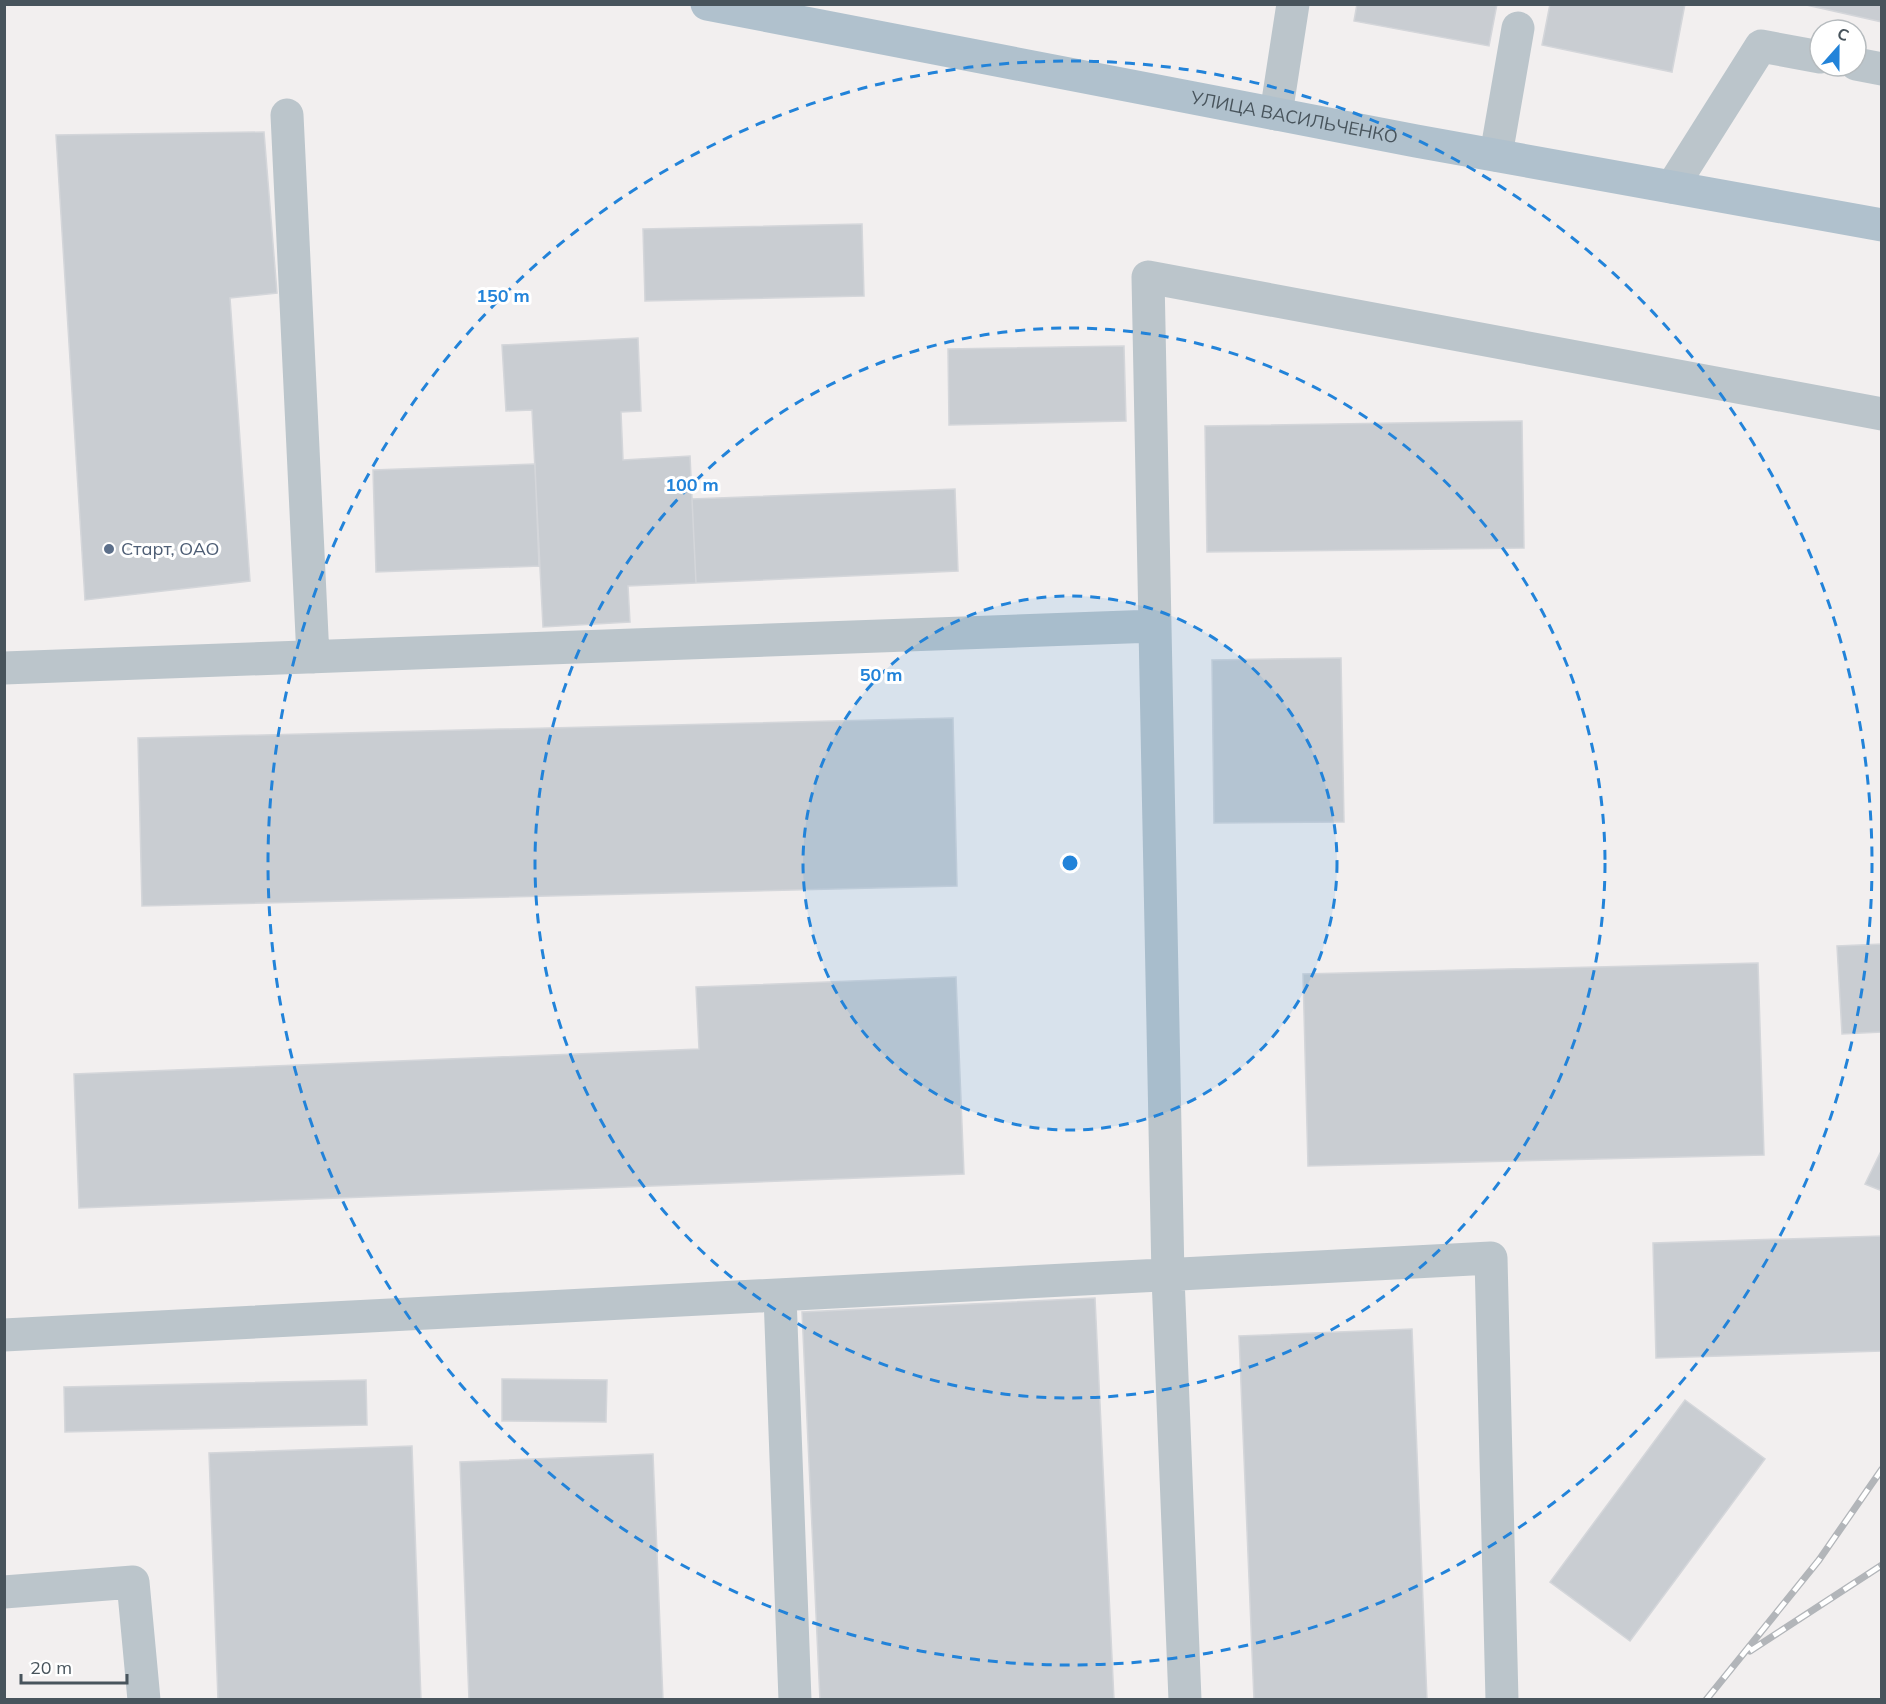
<svg xmlns="http://www.w3.org/2000/svg" width="1886" height="1704" viewBox="0 0 1886 1704" font-family="Mulish,sans-serif">
	<rect width="100%" height="100%" fill="#f2efef"/>
	<path fill="#c9cdd2" stroke="#d4d6da" stroke-width="1.5" d="M1357,4H1497L1489,46L1354,21Z
		M1550,4H1685L1672,72L1542,45Z
		M1802,4H1882V22Z
		M264,132L277,293L230,298L250,581L85,600L56,135Z
		M862,224L864,296L645,301L643,229Z
		M638,338L641,411L621,412L623,460L690,456L696,583L628,586L630,622L543,627L532,410L506,411L502,345Z
		M1124,346L1126,421L949,425L948,349Z
		M1522,421L1524,548L1207,552L1205,426Z
		M535,464L539,566L376,572L373,470Z
		M955,489L958,571L696,583L692,499Z
		M1341,658L1344,822L1214,823L1212,660Z
		M953,718L957,886L142,906L138,738Z
		M1882,944V1032L1842,1034L1837,946Z
		M1758,963L1764,1155L1308,1166L1303,974Z
		M956,977L964,1174L79,1208L74,1074L699,1049L696,987Z
		M1882,1149V1191L1865,1184Z
		M1882,1236V1351L1656,1358L1653,1243Z
		M1095,1298L1114,1700H820L802,1312Z
		M1412,1329L1427,1700H1254L1239,1336Z
		M502,1379L607,1380L606,1422L502,1421Z
		M366,1380L367,1425L65,1432L64,1387Z
		M1685,1400L1765,1459L1630,1641L1550,1582Z
		M412,1446L421,1700H218L209,1453Z
		M653,1454L663,1700H469L460,1462Z"/>
	<g fill="none" stroke-linecap="round" stroke-linejoin="round">
		<path stroke="#bbc5cb" stroke-width="33" d="M1856,64L1882,69
			M1276,114L1293,4
			M287,115L313,657
			M1496,155L1518,28
			M1672,187L1761,46L1820,57
			M4,668L1155,626
			M780,1296L795,1700
			M4,1335L1491,1258L1502,1700
			M4,1592L133,1582L144,1700
			M1185,1700L1168,1277L1148,277L1882,414"/>
		<path stroke="#b0c1cd" stroke-width="33" id="s1" d="M707,4L1416,141L1882,225"/>
		<defs>
			<path id="rail" d="M1750,1651L1882,1565
				M1706,1700L1819,1560L1882,1469"/>
		</defs>
		<use href="#rail" stroke="#b2b5b9" stroke-width="7"/>
		<use href="#rail" stroke="#fff" stroke-width="4.5" stroke-dasharray="14" stroke-linecap="butt"/>
	</g>
	<circle cx="1070" cy="863" r="267" fill="#2283d9" fill-opacity=".12"/>
	<g fill="none" stroke="#2283d9" stroke-width="3" stroke-dasharray="10 8">
		<circle cx="1070" cy="863" r="267"/>
		<circle cx="1070" cy="863" r="535"/>
		<circle cx="1070" cy="863" r="802"/>
	</g>
	<circle fill="#5c6f8a" stroke="#fff" stroke-width="2" cx="109" cy="549" r="6"/>
	<g text-anchor="middle" stroke-width="6" stroke-linejoin="round" paint-order="stroke">
		<g font-size="18" fill="#48545c" stroke="#fff">
			<text dy="6" stroke="none"><textPath href="#s1" startOffset="598">УЛИЦА ВАСИЛЬЧЕНКО</textPath></text>
		</g>
		<g font-size="18" fill="#4e5e75" stroke="#fff" text-anchor="start">
			<text x="121" y="555">Старт, ОАО</text>
		</g>
	</g>
	<circle cx="1070" cy="863" r="9" fill="#2283d9" stroke="#fff" stroke-width="3"/>
	<g font-size="18" text-anchor="middle" font-weight="bold" fill="#2283d9" stroke="#fff" stroke-width="6" stroke-linejoin="round" paint-order="stroke">
		<text x="503" y="302">150 m</text>
		<text x="692" y="491">100 m</text>
		<text x="881" y="681">50 m</text>
	</g>
	<rect width="1886" height="1704" fill="none" stroke="#48545c" stroke-width="12"/>
	<g transform="translate(1838 48) rotate(21)"><circle r="28" fill="#ffffff" stroke="#b6bbbe" stroke-width="1.5"/>
	<path d="M0-4.5L10 22L0 15L-10 22Z" fill="#2283d9"/>
	<text y="-9" font-size="16" font-weight="bold" text-anchor="middle" fill="#48545c">С</text>
	</g>
	<path d="M21 1674v9h106v-9" fill="none" stroke="#48545c" stroke-width="3"/>
	<text x="30" y="1674" font-size="18" fill="#48545c" stroke="#ffffff" stroke-width="4.5" paint-order="stroke">20 m</text>
</svg>
